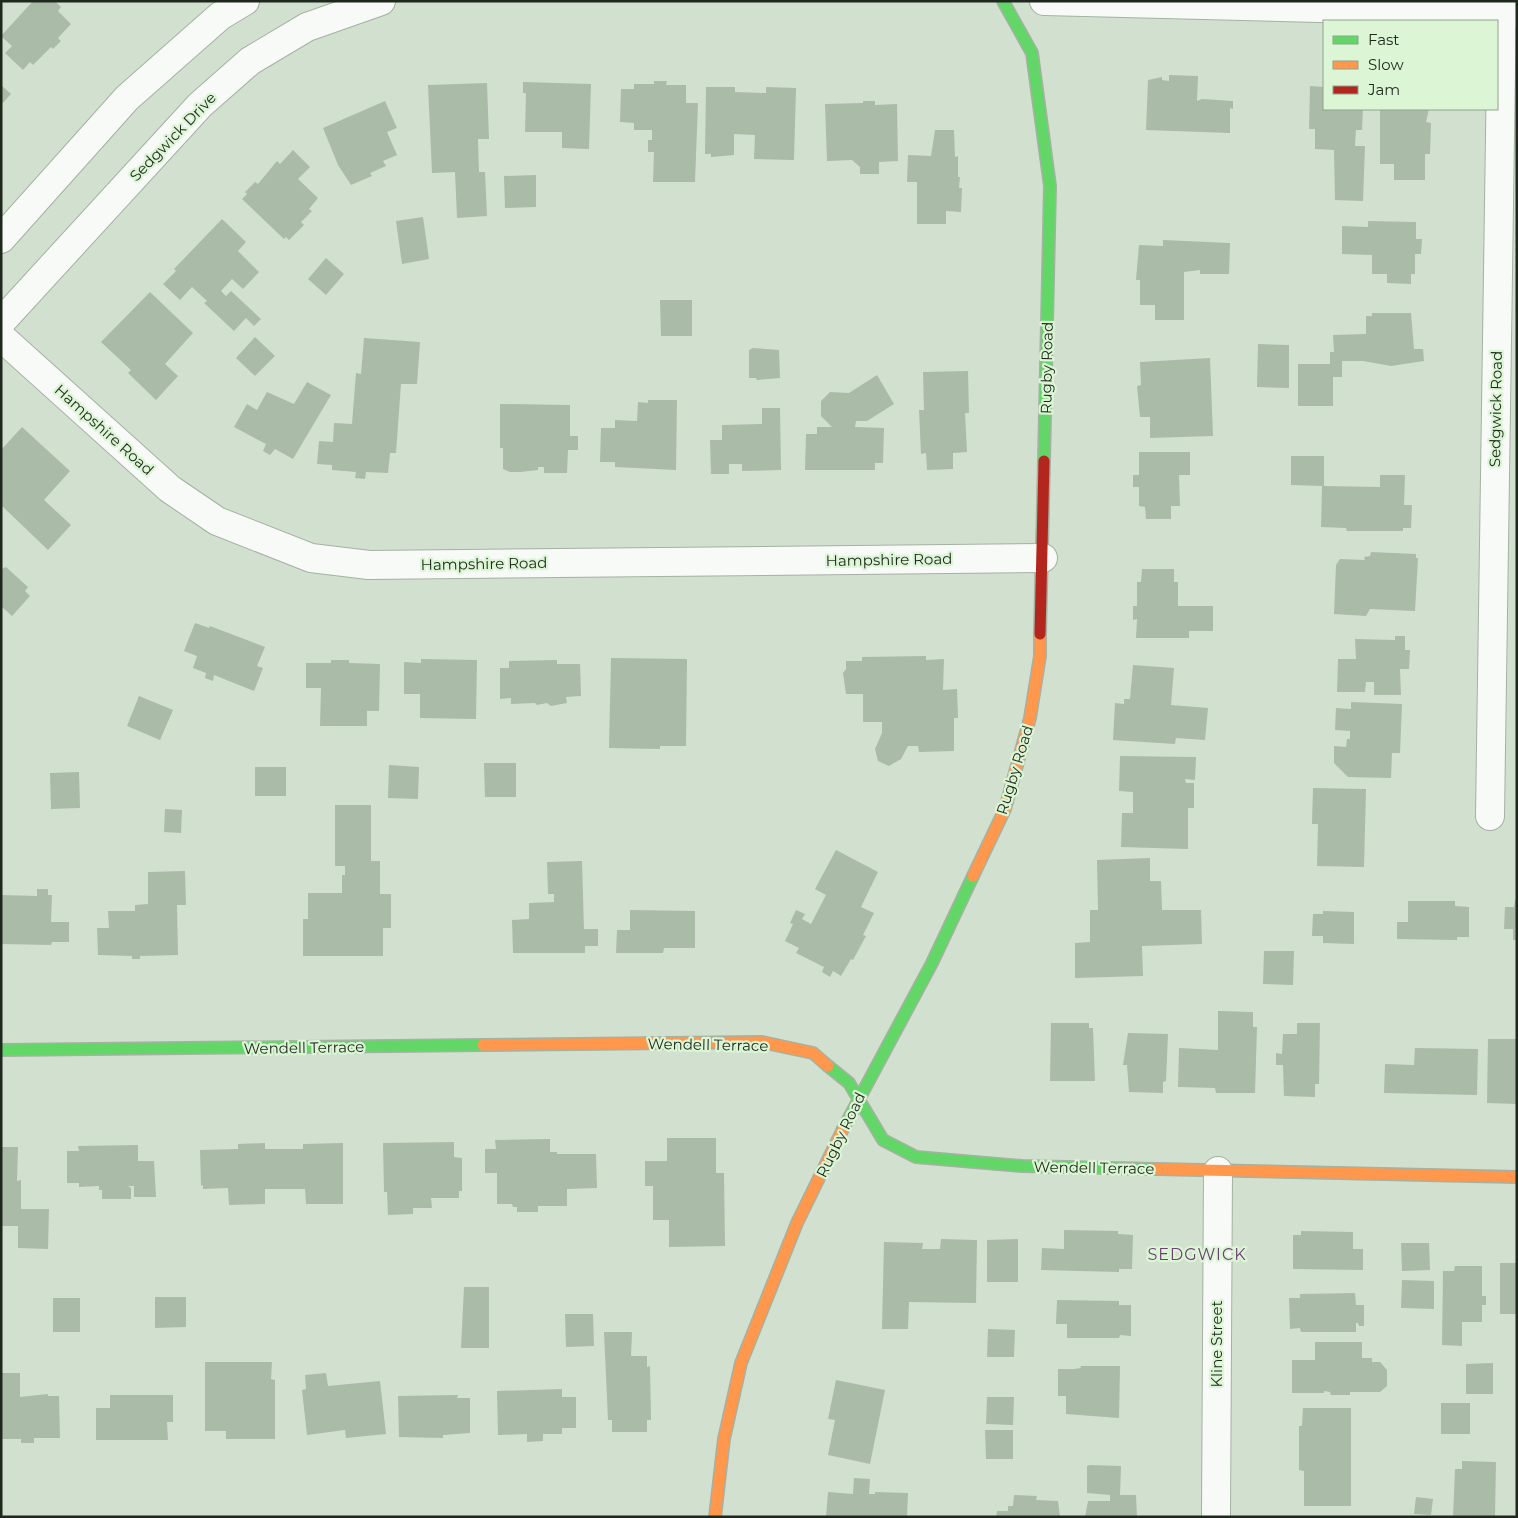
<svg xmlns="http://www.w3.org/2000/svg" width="1518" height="1518" viewBox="0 0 1518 1518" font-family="Montserrat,sans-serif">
	<rect width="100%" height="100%" fill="#d2e1cf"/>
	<path fill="#aabba7" d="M33,1H55L61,7L58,11L71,24L58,38L61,41L53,49L51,47L33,65L30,62L23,70L5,53L12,46L1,36Z
		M1169,75L1198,76L1197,101L1202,99L1233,101V109L1230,108V133L1146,130L1148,80L1162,77V80L1169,81Z
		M654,81H667L666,85H686V103H698L695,182H653L654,152H648V140H652V130H634V123L620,122L621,89H634V84H654Z
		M523,82L591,84L589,149L562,148V132H525L526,93H523Z
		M487,83L489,139H478L479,172H485L487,216L457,218L455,172L432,173L428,85Z
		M1,85L11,94L1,105Z
		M1310,86L1324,87V109H1363L1362,130H1356L1355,146H1365L1363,201L1335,200L1334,150L1315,149V129H1309Z
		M706,87H735V92L766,93V87L796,88L794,160L754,159L755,135L734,134V155L711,157V154H705Z
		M385,101L397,128L387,132L397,155L383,161L386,166L370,173L372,176L351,185L338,165L323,128Z
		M863,101H875V105L897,104L898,161L879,162V174H860V167L852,160L827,161L825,104L863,103Z
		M1380,109H1429L1426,122L1431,123L1430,154H1425V180H1394V164H1380Z
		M935,130H954L955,157L958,156V177H960L959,188H962L961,212L946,211V224H917V182H907L908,155L931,156Z
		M293,150L310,167L298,179L318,198L309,209L312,211L301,222L304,225L289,240L286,237L284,239L242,199L247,194L245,192L255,182L258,184L277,161L280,164Z
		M536,175V207L505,208L504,176Z
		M423,217L429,259L402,264L396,221Z
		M222,219L246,242L238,251L259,272L243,289L232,279L221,291L226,296L231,291L261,319L254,326L246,318L234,331L204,303L207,301L192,287L180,300L163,284L176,271L174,269Z
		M1368,221L1416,222V239H1422L1421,254H1415V274H1411V284L1387,283V274H1372V255L1342,254V226L1368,227Z
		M1163,240L1230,243L1229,274H1200V270L1184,272V320H1155V305H1140V280H1136L1139,245L1163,246Z
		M326,258L344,274L326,295L308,279Z
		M150,292L193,333L165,364L178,376L156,400L128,373L131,370L101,342Z
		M660,300H692V336H661Z
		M1372,313H1411L1414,349H1423L1424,361L1391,366L1363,361H1342V377H1333V406H1298V364H1330V352H1334L1333,335L1366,334V316H1372Z
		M255,337L275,356L255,376L236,358Z
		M364,338L420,342L417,384H401L396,453H390L388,473L366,472L365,479L355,478L356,472L332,470V465L317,464L319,441L333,442L334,423L352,424L356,373L361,374Z
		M1258,344L1289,345V388L1257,387Z
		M753,348L779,350L780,378L757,380L756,378H749V350Z
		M1210,358L1213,436L1150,438V417H1140L1137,386L1141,385L1140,362Z
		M968,371L969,413H965L967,452L953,453V469L927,470L926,453L921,454L919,410H924L923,372Z
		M877,375L894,404L867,421H856L855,427L884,428L883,463H875V470H805L806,434H817V427H832L821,416V401L830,392L849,393Z
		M307,382L331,395L293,459L275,449L270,455L263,451L266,444L234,427L247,404L257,410L267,392L294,404Z
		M648,400H677L676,470L615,467V462H600L601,428H615V420L637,421L638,402L648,403Z
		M500,404L570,405V436H578V450H568L567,473H544V467H538V470L520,472H510L503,469V448H500Z
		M762,408H780L781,470L742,471V464H729V474H711L710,440H722V425L762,424Z
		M22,427L70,471L44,500L71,525L48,550L1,505V450Z
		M1139,452H1190V475H1179L1180,506H1171V519H1146L1145,507L1139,506V487H1133V475H1139Z
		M1291,456H1324V486L1380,487V475H1405L1404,505H1412L1411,528H1403V531H1347L1346,528L1321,527L1322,486L1291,485Z
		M1371,552L1416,554V558H1418L1415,611L1370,609L1366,616L1334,614L1336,565L1340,559L1365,560L1364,557L1370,556Z
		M6,567L28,587L25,591L30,596L12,616L1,606V569Z
		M1142,569H1174V582H1178V606H1213V631H1189V638H1136L1137,619L1133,620V606H1137V582H1141Z
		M195,623L209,628L210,626L265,647L257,666L263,668L254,691L214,675L213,681L205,678L206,673L193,668L197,656L184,651Z
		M1395,636H1405V650H1410L1409,669H1400L1401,695H1374V682H1366L1365,692H1337L1338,659H1356L1355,639L1395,640Z
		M926,656V660L944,659L943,690L957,689L958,718H954V751L919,752L918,746H908L901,759L889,766L878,761L875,749L882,733V722H863V694H846L843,673L846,669V661H862V657Z
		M611,658L687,659L686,746H660V749L609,748Z
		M421,659L477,660L476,719L420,718V694H404V662L421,663Z
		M331,660H349V663L380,664L379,711H367V726H320L321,688H306V663H331Z
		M557,660V664H580L581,696L566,697L567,703L551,706L547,703L537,705L535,703L511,704V698L500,699V668H509V661Z
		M1133,665L1174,668L1171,705L1208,708L1205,740L1176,738L1175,744L1113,740L1115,703L1124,704V699H1130Z
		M139,696L173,710L160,740L127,726Z
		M1351,702L1402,704L1400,753H1392L1391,778L1348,777L1334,763V746L1346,747L1347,739H1350V731L1335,730L1336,708L1351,709Z
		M1120,756L1196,757L1195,780L1185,779L1186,783H1194V808H1188V849L1121,847L1122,813H1133V792L1119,791Z
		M484,763H516V797H485Z
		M389,765L419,767L418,799L388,798Z
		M255,767H286V796H255Z
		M79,772L80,808L51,809L50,773Z
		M1313,788L1366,789L1364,867L1317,866L1318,824H1312Z
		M335,805H371V861H380V894H391V928H383V956H303V919H308V893H342V875H345V866H335Z
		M165,809L182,810L181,833L164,832Z
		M836,850L878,872L861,907L874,913L863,935L866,936L853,960L851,959L841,976L833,971L830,977L822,972L824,967L796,953L799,948L785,941L793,924L790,923L796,910L805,914L802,919L811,924L826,895L815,889Z
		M1150,858V881H1161L1162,910H1201L1202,944L1142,946L1143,976L1075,978V943L1090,942V910H1098L1097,860Z
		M582,861L584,929H598V946H585V953H513L512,920L529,919V903L554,902V894H548L547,862Z
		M185,871L186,905H177L178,955L140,956V959H132V956L98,955L97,928H109L108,911H135V905L148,904V872Z
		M37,889H48V895H52L51,922H69V942H52L51,945L1,944V895L37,896Z
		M1515,900H1517V940H1513V929H1504L1505,907H1514Z
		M1408,901H1455V906L1469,907V937H1457V940L1397,939V922H1408Z
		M630,910L695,911V948H664L663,953H616L617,930H630Z
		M1323,911L1354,912V944L1323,943V936H1312L1313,914H1323Z
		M1264,951H1294L1293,985L1263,984Z
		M1218,1011L1253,1012V1027H1257L1255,1093H1216L1215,1088L1178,1087L1179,1048L1218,1050Z
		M1051,1023H1089V1028H1093L1095,1081H1050Z
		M1297,1023H1320L1319,1084H1315V1097L1284,1096L1283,1065H1276V1053L1282,1054L1283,1034H1297Z
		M1128,1033L1168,1034L1166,1081L1163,1082V1093L1129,1092L1127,1065H1123Z
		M1488,1039H1517V1104L1487,1103Z
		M1415,1048L1478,1049L1477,1095L1384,1093L1385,1064L1414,1065Z
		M667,1138H716V1173H724L725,1246L669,1247V1220H653V1186H645V1161H667Z
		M550,1139V1152H557V1154H596L597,1188L567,1189V1206H538V1212H517V1207H513L512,1204H497V1173H485V1149H496L495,1140Z
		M454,1142V1157L462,1158V1191H459V1198H431L432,1208H413V1214L388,1215L387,1192H384L383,1143Z
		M265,1143V1149H303V1144L343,1143V1204H306L305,1189H265V1204L229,1205L228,1188L203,1189V1185L201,1186L200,1150L238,1149V1144Z
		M138,1145V1161H154L156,1197H134V1186H128L131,1188V1199H102V1190H99V1186L79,1187V1183H67V1151H79L78,1146Z
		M1,1147H18L17,1181L21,1180V1209H49L48,1249L18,1248V1226H1Z
		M1064,1230L1118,1231V1234L1133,1235L1132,1269H1119V1272L1041,1270L1042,1248L1064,1249Z
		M1301,1231L1353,1232V1249H1363V1270L1293,1269V1235H1301Z
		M941,1239L977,1240L976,1303L909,1302L908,1329H882L884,1242L923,1243L922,1249H940Z
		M1018,1239V1282H987V1240Z
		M1401,1243H1429L1430,1270L1402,1271Z
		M1500,1263H1517V1314H1500Z
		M1455,1266H1482V1296H1486V1305H1482V1322H1462V1346L1442,1345L1443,1271H1454Z
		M1402,1280L1434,1281V1309L1401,1308Z
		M464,1287H489V1348H461Z
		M1355,1293L1356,1305H1364V1326H1359L1358,1323H1356V1332H1301L1300,1328L1290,1329L1289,1298H1300V1294Z
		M155,1297H186V1327L155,1328Z
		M53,1298H80V1332H53Z
		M1057,1300L1119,1301V1305H1131V1336L1120,1335L1119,1338H1067V1324H1056Z
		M565,1314H593L594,1346L566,1347Z
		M988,1329L1015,1330L1014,1357H987Z
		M604,1332H632L631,1356H647V1367L650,1366L651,1420H647V1432H612V1420H608Z
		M1315,1342H1362V1358H1372V1362H1380L1387,1370V1386L1380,1392H1350V1395H1331L1330,1392L1324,1391V1393H1292V1360H1315Z
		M205,1362H272L271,1379L275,1380V1439H226V1431H205Z
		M1493,1363V1394H1466V1364Z
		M1080,1366H1120L1119,1418L1066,1414V1396H1058V1369H1074L1081,1368Z
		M1,1373H20V1397L48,1394V1396H59L60,1438H34V1443H21V1439H1Z
		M326,1373L328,1386L380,1381L386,1434L346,1438L345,1430L307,1435L302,1390L306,1389L305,1375Z
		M836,1380L885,1390L870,1464L828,1455L835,1420L828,1419Z
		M562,1389V1397H576V1428H562V1434H543V1441L527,1442V1434L498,1435L497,1391Z
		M110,1395H173V1422H167L168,1440H96V1408H110Z
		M458,1395L457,1398H470V1433L443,1435V1438L399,1437L398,1396Z
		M987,1397H1014L1013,1425L986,1424Z
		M1441,1403H1470V1434H1441Z
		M1303,1408H1351V1506H1304V1471L1299,1470V1426H1302Z
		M985,1430H1013V1459H986Z
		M1462,1461L1496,1462L1495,1517H1453L1455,1469H1462Z
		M1090,1465L1121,1466L1120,1495H1136L1137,1517H1085L1088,1501H1110V1495L1087,1493V1466Z
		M854,1478L870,1479L869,1494H875V1492L908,1493L907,1517H826L828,1492L853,1494Z
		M1014,1495L1037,1496L1036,1500L1058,1501L1060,1517H996L997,1511H1008V1506H1013Z
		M1416,1497L1433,1499L1431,1515L1414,1514Z"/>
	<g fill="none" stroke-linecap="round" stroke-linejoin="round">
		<defs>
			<path id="street" d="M1044,1L1517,13
				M1,239L127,98L220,16L245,1
				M1,322L200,105L250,61L307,27L381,1
				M1,337L170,489L217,521L311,558L369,565L1043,558
				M1490,816L1502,1
				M1216,1517L1218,1171"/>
			<path id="fast" d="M1003,1L1032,53L1050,186L1044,461
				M1,1050L483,1045
				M828,1066L849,1083L883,1140L916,1157L1022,1166L1155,1169
				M843,1129L932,963L973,876"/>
			<path id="slow" d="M973,876L1005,809L1030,718L1040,656V634
				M483,1045L762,1042L813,1053L828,1066
				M1155,1169L1517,1177
				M715,1517L724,1439L741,1363L797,1223L843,1129"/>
			<path id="jam" d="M1040,634L1044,461"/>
		</defs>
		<use href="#street" stroke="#a5b1a3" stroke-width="30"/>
		<use href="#fast" stroke="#a5b1a3" stroke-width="14"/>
		<use href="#slow" stroke="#a5b1a3" stroke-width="14"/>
		<use href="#jam" stroke="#a5b1a3" stroke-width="14"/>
		<use href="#street" stroke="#f8faf8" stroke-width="28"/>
		<use href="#fast" stroke="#63d668" stroke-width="11"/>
		<use href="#slow" stroke="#ff974d" stroke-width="11"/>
		<use href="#jam" stroke="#b3261e" stroke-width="11"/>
	</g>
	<g text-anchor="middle" stroke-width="4.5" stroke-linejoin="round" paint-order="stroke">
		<g font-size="15" fill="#1e281c" stroke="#dbf5d5">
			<text transform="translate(173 137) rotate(-46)" y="5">Sedgwick Drive</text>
			<text transform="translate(1047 368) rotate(-89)" y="5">Rugby Road</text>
			<text transform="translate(1496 409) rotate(-89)" y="5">Sedgwick Road</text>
			<text transform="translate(104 430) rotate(42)" y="5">Hampshire Road</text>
			<text transform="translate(889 560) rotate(-1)" y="5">Hampshire Road</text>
			<text transform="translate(484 564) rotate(-1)" y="5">Hampshire Road</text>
			<text transform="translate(1015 770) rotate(-73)" y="5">Rugby Road</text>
			<text transform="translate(708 1045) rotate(1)" y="5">Wendell Terrace</text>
			<text transform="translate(304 1048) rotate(-1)" y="5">Wendell Terrace</text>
			<text transform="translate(841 1135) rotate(-64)" y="5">Rugby Road</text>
			<text transform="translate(1094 1168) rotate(1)" y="5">Wendell Terrace</text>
			<text transform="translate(1217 1344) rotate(-90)" y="5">Kline Street</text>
		</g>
		<g font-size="16" letter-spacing="1" fill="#6c4076" stroke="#dbf5d5">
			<text x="1197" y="1260">SEDGWICK</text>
		</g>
	</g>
	<rect width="1518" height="1518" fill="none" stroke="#1e281c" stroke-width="5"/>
	<rect x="1323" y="20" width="175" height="90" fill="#dbf5d5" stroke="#8fa38b"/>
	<rect x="1333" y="36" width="25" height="8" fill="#63d668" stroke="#8fa38b"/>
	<text x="1368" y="45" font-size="15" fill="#1e281c">Fast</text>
	<rect x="1333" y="61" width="25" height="8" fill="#ff974d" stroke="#8fa38b"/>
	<text x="1368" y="70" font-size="15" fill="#1e281c">Slow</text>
	<rect x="1333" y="86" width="25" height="8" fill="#b3261e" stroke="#8fa38b"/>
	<text x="1368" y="95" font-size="15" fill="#1e281c">Jam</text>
</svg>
